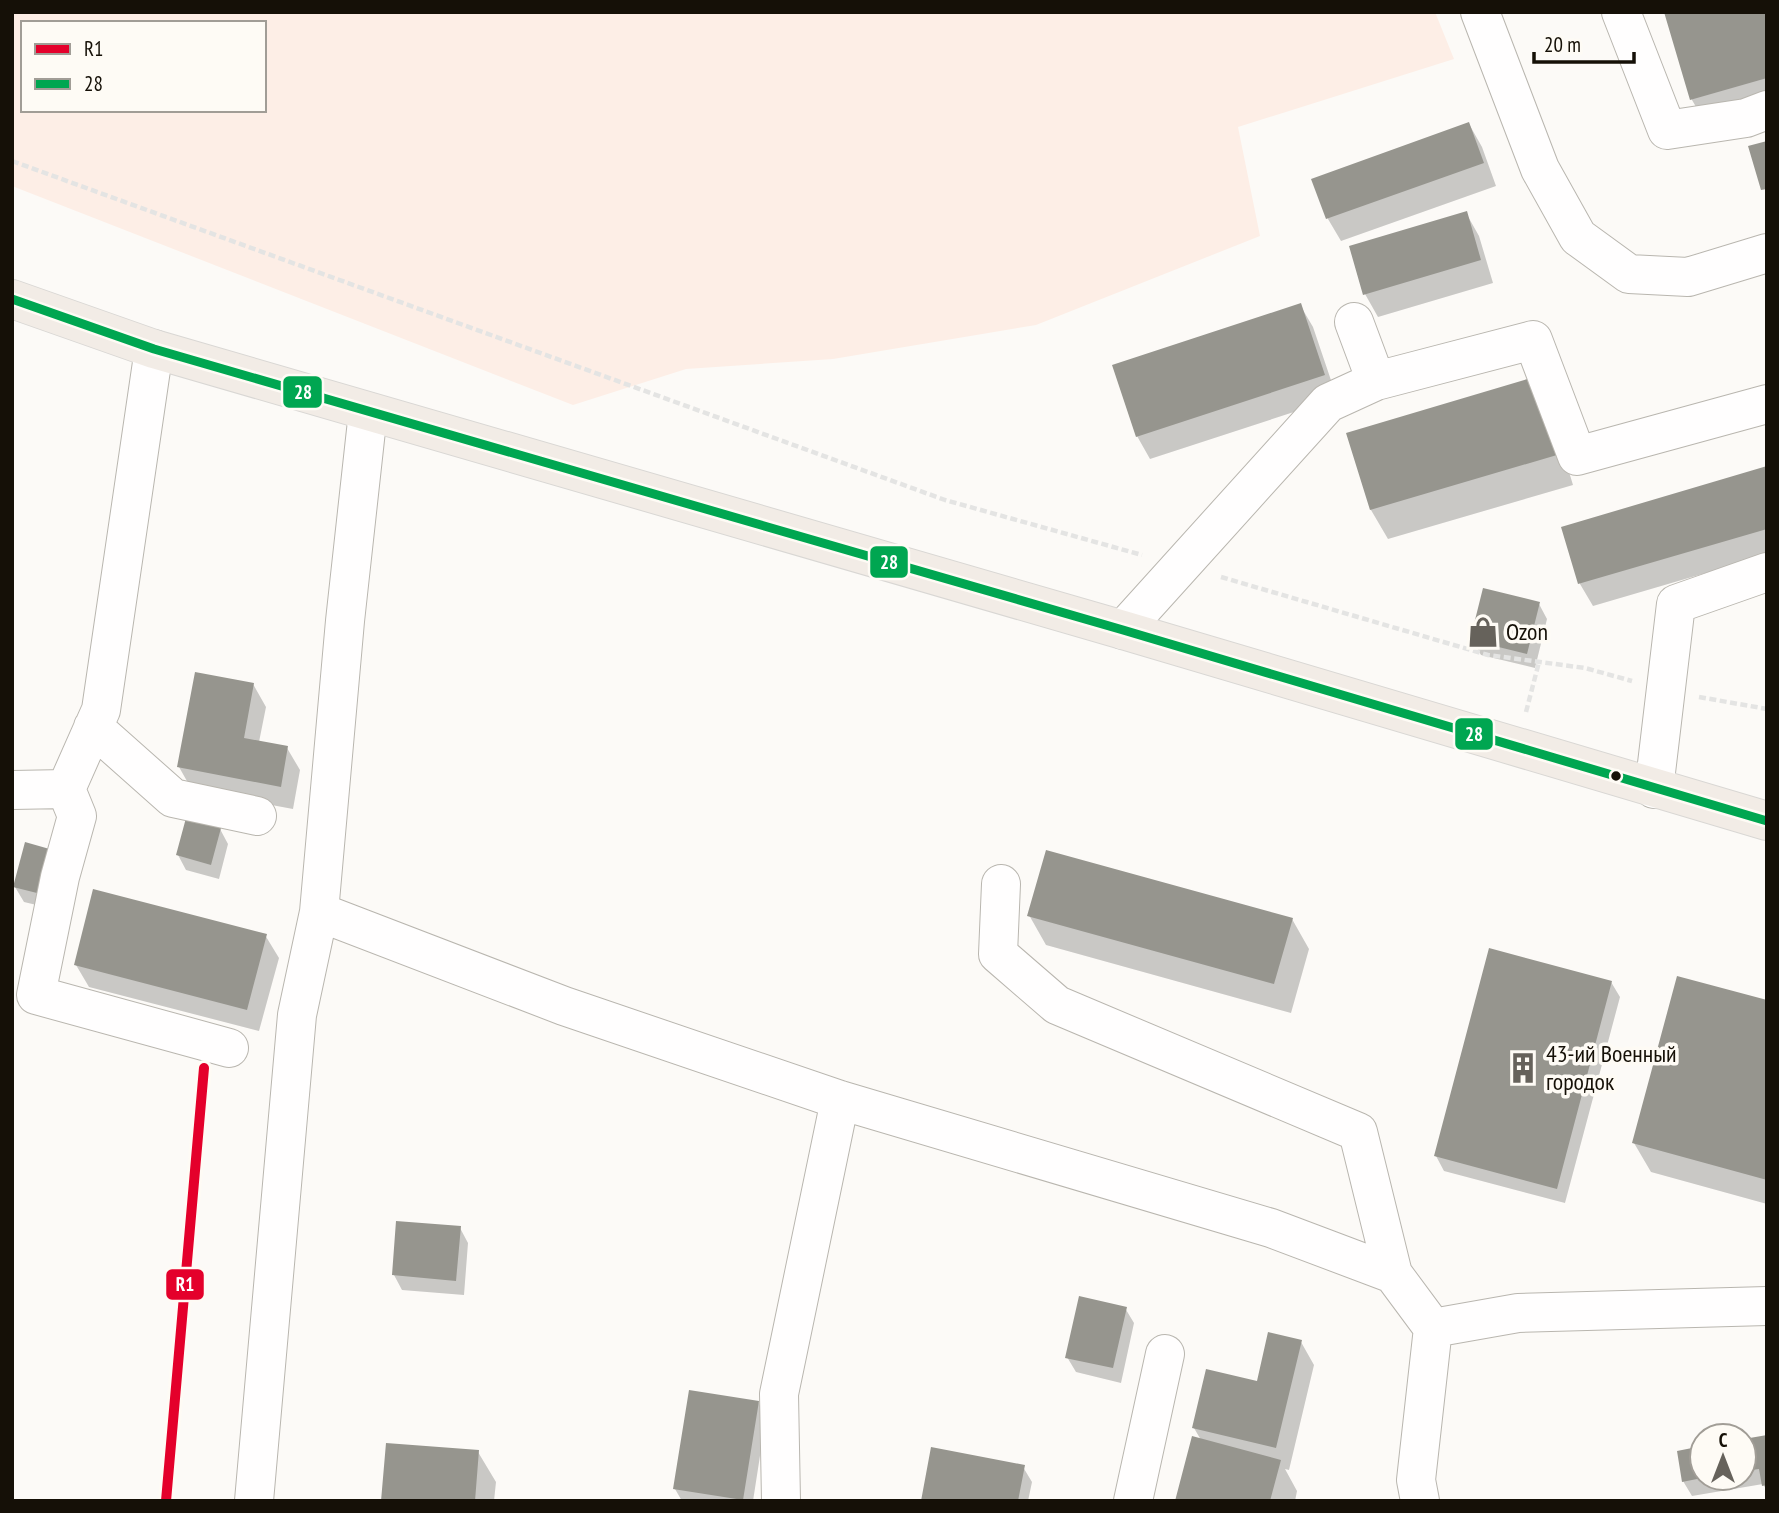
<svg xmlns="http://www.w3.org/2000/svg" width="1779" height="1513" viewBox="0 0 1779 1513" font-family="'PT Sans Narrow',sans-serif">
	<rect width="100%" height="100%" fill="#fcfaf7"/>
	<path fill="#fdeee6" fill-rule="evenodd" d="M12,12H1435L1454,59L1238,127L1260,236L1036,325L833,359L686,369L573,405L12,186ZM23,23H264V110H23Z"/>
	<path fill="#0003" d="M1666,12H1767V112L1709,129L1692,100Z
		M1469,124L1482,147L1496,186L1341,241L1328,219L1314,180Z
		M1466,213L1479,236L1493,283L1378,317L1365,294Z
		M1300,305L1313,327L1337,398L1150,459L1137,436Z
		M1550,409L1573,485L1388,539L1371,510L1349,434Z
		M1767,468V555L1593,606L1580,584L1564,528Z
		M1539,604L1547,619L1535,668L1481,655L1472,640Z
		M253,684L266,707L259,742L287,748L300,770L293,809L192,790L179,767Z
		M220,829L228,844L219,879L186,870L178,855Z
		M26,844L49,908L24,902L15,887Z
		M1029,915L1292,919L1309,949L1291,1013L1046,945Z
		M265,935L279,958L259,1031L89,987L76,965Z
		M1611,982L1620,997L1565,1203L1444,1171L1436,1156Z
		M1767,1002V1204L1651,1172L1634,1143Z
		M460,1228L468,1243L464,1295L402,1290L394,1275Z
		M1125,1308L1134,1323L1121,1383L1076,1372L1067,1357Z
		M1301,1342L1314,1365L1289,1470L1285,1469L1297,1491L1295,1501H1176L1201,1440L1194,1428L1258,1383Z
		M758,1402L766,1417L753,1501H682L675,1489Z
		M1767,1437V1491L1763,1484L1692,1496L1683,1481L1702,1448V1478H1744V1441Z
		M478,1452L496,1482L494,1501H383Z
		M1023,1467L1032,1482L1028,1501H922Z"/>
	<path fill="#96958e" d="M1664,12H1767V78L1690,100Z
		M1469,122L1484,163L1326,219L1311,179Z
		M1767,141V189L1761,190L1748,146Z
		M1467,211L1481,260L1363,295L1349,246Z
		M1301,303L1325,375L1136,437L1112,365Z
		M1534,377L1557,455L1370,510L1346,433Z
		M1767,466V529L1578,584L1561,527Z
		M1483,588L1540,602L1527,654L1470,640Z
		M195,672L254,683L244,738L288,746L281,787L177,767Z
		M186,818L221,828L211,865L176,855Z
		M25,842L53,850L41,894L13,887Z
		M1046,850L1293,918L1274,984L1027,916Z
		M93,889L267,934L247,1010L74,965Z
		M1489,948L1612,981L1557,1189L1434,1156Z
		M1677,976L1767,1000V1180L1632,1143Z
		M396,1221L461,1226L456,1281L392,1275Z
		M1079,1296L1127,1307L1113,1368L1065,1358Z
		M1268,1332L1302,1340L1276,1448L1192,1428L1206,1369L1257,1381Z
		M689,1390L759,1401L743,1500L673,1489Z
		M1767,1435V1485L1762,1486L1759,1469L1744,1471V1439Z
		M1192,1436L1281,1460L1270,1501H1175Z
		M386,1443L479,1450L475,1501H381Z
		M1702,1446V1478L1682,1482L1677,1451Z
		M931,1447L1025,1465L1018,1501H921Z"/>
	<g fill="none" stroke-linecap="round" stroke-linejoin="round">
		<defs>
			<path id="minor" d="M1480,12L1540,169L1578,237L1629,274L1688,277L1767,253
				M1621,12L1667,130L1746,118L1767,110
				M1354,322L1376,381
				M1123,630L1328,403L1376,381L1533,340L1577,456L1767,404
				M93,727L173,798L257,816
				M66,789L77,816L60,877L36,995L229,1048
				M1654,789L1676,604L1767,572
				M12,790L66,789L101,710L154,349
				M1001,884L998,954L1057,1005L1358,1132L1393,1274
				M319,912L564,1006L840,1100L1271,1228L1393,1274L1433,1328
				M254,1501L297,1015L319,912L345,621L368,412
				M781,1501L779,1394L840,1100
				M1133,1501L1165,1354
				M1420,1501L1416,1480L1433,1328L1518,1313L1767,1306"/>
			<path id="major" d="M12,299L154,349L1123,630L1767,821"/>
		</defs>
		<use href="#minor" stroke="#b9b6af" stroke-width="40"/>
		<use href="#major" stroke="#d9d7d4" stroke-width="40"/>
		<path stroke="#e4e4e3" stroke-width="4.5" stroke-dasharray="7 3.5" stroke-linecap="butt" d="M12,161L945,500L1142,555
			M1221,577L1488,655L1585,668L1632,681
			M1699,697L1767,709
			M1526,712L1539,662"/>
		<use href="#minor" stroke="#fffefe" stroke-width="38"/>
		<use href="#major" stroke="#f2ece6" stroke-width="38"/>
		<defs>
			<path id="bus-1" d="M12,299L154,349L1123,630L1767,821"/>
		</defs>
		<use href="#bus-1" stroke="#fefbf5" stroke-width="14"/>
		<use href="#bus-1" stroke="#00a651" stroke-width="9"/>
		<defs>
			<path id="rail-1" d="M166,1501L204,1068"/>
		</defs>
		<use href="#rail-1" stroke="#fefbf5" stroke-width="16"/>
		<use href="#rail-1" stroke="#e4002b" stroke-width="10"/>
	</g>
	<defs>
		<symbol id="shop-bare" viewBox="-9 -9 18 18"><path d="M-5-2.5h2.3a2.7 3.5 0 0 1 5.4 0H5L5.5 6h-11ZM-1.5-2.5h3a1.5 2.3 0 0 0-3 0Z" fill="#66625b" stroke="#fefbf5" stroke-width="2.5" paint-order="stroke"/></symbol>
		<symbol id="building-bare" viewBox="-9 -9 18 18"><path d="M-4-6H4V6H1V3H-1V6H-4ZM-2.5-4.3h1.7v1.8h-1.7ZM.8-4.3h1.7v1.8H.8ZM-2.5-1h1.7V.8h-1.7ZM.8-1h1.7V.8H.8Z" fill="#66625b" stroke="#fefbf5" stroke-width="2.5" paint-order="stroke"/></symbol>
	</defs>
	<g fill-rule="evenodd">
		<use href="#shop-bare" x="1461" y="610" width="44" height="44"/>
		<use href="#building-bare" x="1501" y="1046" width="44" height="44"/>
	</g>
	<circle fill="#151007" stroke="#fefbf5" stroke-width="2.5" cx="1616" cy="776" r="6"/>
	<g text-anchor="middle" stroke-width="7" stroke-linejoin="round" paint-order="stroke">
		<g font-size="24" fill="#151007" stroke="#fefbf5" text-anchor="start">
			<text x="1506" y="640">Ozon</text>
			<text x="1546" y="1062">43-ий Военный<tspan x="1546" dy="28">городок</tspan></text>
		</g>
	</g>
	<g stroke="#fefbf5" stroke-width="2.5">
		<rect x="282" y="375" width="41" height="34" rx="7" fill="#00a651"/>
		<rect x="869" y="545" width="40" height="34" rx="7" fill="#00a651"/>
		<rect x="1454" y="717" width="40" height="34" rx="7" fill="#00a651"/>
		<rect x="165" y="1268" width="40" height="33" rx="7" fill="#e4002b"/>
	</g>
	<g font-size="19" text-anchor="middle" font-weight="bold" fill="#fff">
		<text x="303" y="399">28</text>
		<text x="889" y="569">28</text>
		<text x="1474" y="741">28</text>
		<text x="185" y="1291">R1</text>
	</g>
	<rect width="1779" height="1513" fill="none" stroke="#151007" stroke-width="28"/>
	<rect x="21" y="21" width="245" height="91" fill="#fefbf5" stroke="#a19d96" stroke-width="2"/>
	<rect x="35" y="44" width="35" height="10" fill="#e4002b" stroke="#a19d96" stroke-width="2"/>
	<text x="84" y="56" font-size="21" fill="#151007">R1</text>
	<rect x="35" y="79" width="35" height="10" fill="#00a651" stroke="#a19d96" stroke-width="2"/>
	<text x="84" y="91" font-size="21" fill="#151007">28</text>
	<g transform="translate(1723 1457)"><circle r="33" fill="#fefbf5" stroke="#a19d96" stroke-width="2"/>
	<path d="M0-5L12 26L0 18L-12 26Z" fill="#66625b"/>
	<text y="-10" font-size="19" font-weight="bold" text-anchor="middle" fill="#151007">С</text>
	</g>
	<path d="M1534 52v10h100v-10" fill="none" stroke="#151007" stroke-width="3.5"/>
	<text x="1544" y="52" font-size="21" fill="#151007" stroke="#fefbf5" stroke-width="5" paint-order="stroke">20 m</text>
</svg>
